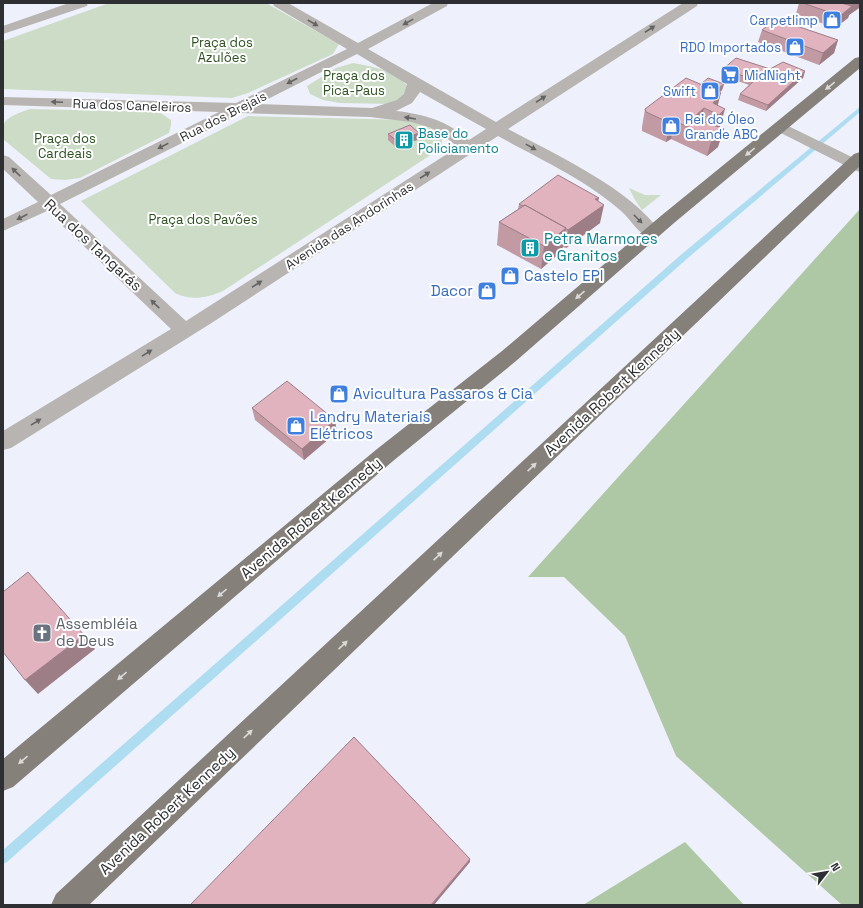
<svg xmlns="http://www.w3.org/2000/svg" width="863" height="908" viewBox="0 0 863 908" font-family="'Space Grotesk',sans-serif">
	<rect width="100%" height="100%" fill="#eef1fb"/>
	<path fill="#ccdcc7" d="M109,3H266L339,44L333,54L248,93L232,98L3,89V41Z
		M353,63C374,67 396,70 409,88L404,97L392,104L340,103L323,100L310,94L307,86L336,68Z
		M30,109L159,112L171,120V125L169,133L80,178L65,180L51,179L3,139C3,135 2,130 3,126C6,116 22,112 30,109Z
		M248,116L409,120L425,124L443,136L441,147L429,156L223,291C206,298 192,301 175,293L81,201Z
		M629,188L645,195H661L642,210L635,200Z"/>
	<path fill="#aec8a6" d="M860,209V905H842L676,756L625,636L564,577H528Z
		M685,842L744,905H583Z"/>
	<g fill="none" stroke-linecap="round" stroke-linejoin="round">
		<path fill="#aedcf0" fill-rule="evenodd" d="M860,107V112L689,257L7,862L3,864V850L683,253Z"/>
		<path fill="#b7b4b1" fill-rule="evenodd" d="M69,3H88L87,6L3,34V26Z
			M273,3H288L358,43L433,3H448L447,6L368,49L496,122L683,3H698L697,6L508,129C554,154 632,189 661,233L658,237C641,241 632,220 621,211C585,179 539,159 498,136L210,324L11,448L3,450V431L171,329L47,211L3,231V219L38,202L3,169V155L9,157L51,195L219,112L3,105V97L236,103L347,49L274,6ZM357,54L407,84L404,94L397,100L372,108L258,104ZM420,92L486,129L469,140C448,121 424,114 396,111L412,103ZM242,113L370,117L411,122L429,127L440,133L458,147L186,321L60,204Z
			M780,122L860,161V172L854,170L775,130L772,127L775,124Z"/>
		<path fill="#85817a" fill-rule="evenodd" d="M860,57V68L674,223L516,361L393,461L13,787L3,791V759L377,449L502,351L662,215L855,58Z
			M860,152V166L89,905H51L56,894L854,154Z"/>
	</g>
	<path fill="#c19aa4" d="M799,3H860L859,8L849,15L848,18L835,28L796,14Z
		M762,30L838,40L834,53L819,65L758,42Z
		M723,69H770L805,71L803,78L766,111L738,100L740,94L749,85L721,75Z
		M701,84H724L722,90L720,92L718,105L720,127L718,147L707,156L671,139L666,142L642,131V127L645,109Z
		M419,133V139L397,148L388,140V134Z
		M598,201L600,223L566,248L563,247L562,251L541,269L497,245L499,222L518,209L519,204Z
		M252,408L337,432L304,460L255,420Z"/>
	<path fill="#9d7d86" d="M854,3H860L859,8L849,15L848,18L835,28L840,16L850,8L851,5Z
		M838,40L834,53L819,65L823,53Z
		M805,71L803,78L766,111L768,105Z
		M724,84L722,90L713,98L715,92Z
		M721,93L716,111L713,103Z
		M704,108L699,126L693,118Z
		M725,109L720,127L713,133L719,115Z
		M675,121L671,139L666,142L670,123Z
		M724,129L718,147L707,156L712,138Z
		M419,133V139L397,148V141Z
		M599,198L596,210L604,205L600,223L566,248L568,230L595,199Z
		M566,228L562,251L541,269L544,246Z
		M335,420L337,432L304,460L302,449Z
		M84,635L95,649L38,694L25,680Z
		M470,859V862L434,905H431Z"/>
	<path fill="#e0b3bf" stroke="#9d7d86" d="M803,3H841L852,6L840,16Z
		M845,3H854L851,5Z
		M776,19L838,40L823,53L762,30Z
		M736,58L770,69L783,62L805,71L768,105L740,94L755,80L723,69Z
		M686,78L721,93L713,103L725,109L719,115L704,108L693,118L724,129L712,138L675,121L670,123L646,112L645,109Z
		M708,78L724,84L716,90L701,84Z
		M410,125L419,133L397,141L388,134Z
		M558,175L599,198L595,199L604,205L568,230L565,228H566L525,205L523,206L519,204Z
		M525,205L566,228L544,246L499,222Z
		M287,381L335,420L302,449L252,408Z
		M28,572L84,635L25,680L3,652V592Z
		M354,737L470,859L431,905H190Z"/>
	<defs><path id="oneway-solid" d="M-6-.8H1V-3.2L6.5 0L1 3.2V.8H-6Z"/></defs>
	<g fill="#646465">
		<use href="#oneway-solid" transform="translate(408 22) rotate(151)"/>
		<use href="#oneway-solid" transform="translate(313 23) rotate(30)"/>
		<use href="#oneway-solid" transform="translate(650 29) rotate(-33)"/>
		<use href="#oneway-solid" transform="translate(292 81) rotate(153)"/>
		<use href="#oneway-solid" transform="translate(541 99) rotate(-33)"/>
		<use href="#oneway-solid" transform="translate(57 102) rotate(-178)"/>
		<use href="#oneway-solid" transform="translate(410 118) rotate(-171)"/>
		<use href="#oneway-solid" transform="translate(163 146) rotate(153)"/>
		<use href="#oneway-solid" transform="translate(531 147) rotate(29)"/>
		<use href="#oneway-solid" transform="translate(16 172) rotate(-136)"/>
		<use href="#oneway-solid" transform="translate(425 175) rotate(-33)"/>
		<use href="#oneway-solid" transform="translate(22 217) rotate(153)"/>
		<use href="#oneway-solid" transform="translate(638 219) rotate(45)"/>
		<use href="#oneway-solid" transform="translate(257 284) rotate(-33)"/>
		<use href="#oneway-solid" transform="translate(155 304) rotate(-136)"/>
		<use href="#oneway-solid" transform="translate(147 353) rotate(-32)"/>
		<use href="#oneway-solid" transform="translate(36 422) rotate(-32)"/>
	</g>
	<g fill="#dad9d7">
		<use href="#oneway-solid" transform="translate(830 86) rotate(141)"/>
		<use href="#oneway-solid" transform="translate(750 152) rotate(141)"/>
		<use href="#oneway-solid" transform="translate(580 295) rotate(139)"/>
		<use href="#oneway-solid" transform="translate(532 467) rotate(-43)"/>
		<use href="#oneway-solid" transform="translate(438 556) rotate(-43)"/>
		<use href="#oneway-solid" transform="translate(222 593) rotate(140)"/>
		<use href="#oneway-solid" transform="translate(343 645) rotate(-43)"/>
		<use href="#oneway-solid" transform="translate(122 676) rotate(140)"/>
		<use href="#oneway-solid" transform="translate(248 734) rotate(-43)"/>
		<use href="#oneway-solid" transform="translate(23 760) rotate(140)"/>
	</g>
	<defs>
		<symbol id="shop-square" viewBox="-11 -11 22 22"><rect x="-9" y="-9" width="18" height="18" rx="4" fill="#3f7fe0" stroke="#fff"/><path d="M-5-2.5h2.3a2.7 3.5 0 0 1 5.4 0H5L5.5 6h-11ZM-1.5-2.5h3a1.5 2.3 0 0 0-3 0Z" fill="#fff"/></symbol>
		<symbol id="supermarket-square" viewBox="-11 -11 22 22"><rect x="-9" y="-9" width="18" height="18" rx="4" fill="#3f7fe0" stroke="#fff"/><path d="M-6-5.5h2.5l.6 2H6L4.5 2H-2.5L-4.4-4H-6ZM-1.5 3.2a1.3 1.3 0 1 0 .1 0ZM3 3.2a1.3 1.3 0 1 0 .1 0Z" fill="#fff"/></symbol>
		<symbol id="building-square" viewBox="-11 -11 22 22"><rect x="-9" y="-9" width="18" height="18" rx="4" fill="#0f9aa8" stroke="#fff"/><path d="M-4-6H4V6H1V3H-1V6H-4ZM-2.5-4.3h1.7v1.8h-1.7ZM.8-4.3h1.7v1.8H.8ZM-2.5-1h1.7V.8h-1.7ZM.8-1h1.7V.8H.8Z" fill="#fff"/></symbol>
		<symbol id="church-square" viewBox="-11 -11 22 22"><rect x="-9" y="-9" width="18" height="18" rx="4" fill="#6b7280" stroke="#fff"/><path d="M-1.2-6h2.4v3.5h3.3v2.4h-3.3V6h-2.4V-.1h-3.3v-2.4h3.3Z" fill="#fff"/></symbol>
	</defs>
	<g fill-rule="evenodd">
		<use href="#shop-square" x="821" y="9" width="22" height="22"/>
		<use href="#shop-square" x="784" y="36" width="22" height="22"/>
		<use href="#supermarket-square" x="719" y="64" width="22" height="22"/>
		<use href="#shop-square" x="699" y="80" width="22" height="22"/>
		<use href="#shop-square" x="660" y="115" width="22" height="22"/>
		<use href="#building-square" x="393" y="129" width="22" height="22"/>
		<use href="#building-square" x="519" y="237" width="22" height="22"/>
		<use href="#shop-square" x="499" y="265" width="22" height="22"/>
		<use href="#shop-square" x="476" y="280" width="22" height="22"/>
		<use href="#shop-square" x="328" y="383" width="22" height="22"/>
		<use href="#shop-square" x="285" y="415" width="22" height="22"/>
		<use href="#church-square" x="31" y="622" width="22" height="22"/>
	</g>
	<g text-anchor="middle" stroke-width="4" stroke-linejoin="round" paint-order="stroke">
		<g font-size="13" fill="#366cbe" stroke="#fff" text-anchor="end">
			<text x="818" y="25">Carpetlimp</text>
			<text x="781" y="52">RDO Importados</text>
			<text x="744" y="80" text-anchor="start">MidNight</text>
			<text x="696" y="96">Swift</text>
			<text x="685" y="124" text-anchor="start">Rei do Óleo<tspan x="685" dy="15">Grande ABC</tspan></text>
		</g>
		<g font-size="13" fill="#2c4f1f" stroke="#fff">
			<text x="222" y="47">Praça dos<tspan x="222" dy="15">Azulões</tspan></text>
			<text x="354" y="80">Praça dos<tspan x="354" dy="15">Pica-Paus</tspan></text>
			<text x="65" y="143">Praça dos<tspan x="65" dy="15">Cardeais</tspan></text>
			<text x="203" y="224">Praça dos Pavões</text>
		</g>
		<g font-size="13" fill="#2d2f32" stroke="#fff">
			<text transform="translate(132 105) rotate(2)" y="5">Rua dos Caneleiros</text>
			<text transform="translate(223 116) rotate(-27)" y="5">Rua dos Brejais</text>
			<text transform="translate(349 225) rotate(-33)" y="5">Avenida das Andorinhas</text>
		</g>
		<g font-size="13" fill="#0d838f" stroke="#fff" text-anchor="start">
			<text x="418" y="138">Base do<tspan x="418" dy="15">Policiamento</tspan></text>
		</g>
		<g font-size="15" fill="#0d838f" stroke="#fff" text-anchor="start">
			<text x="544" y="244">Petra Marmores<tspan x="544" dy="17">e Granitos</tspan></text>
		</g>
		<g font-size="15" fill="#2d2f32" stroke="#fff">
			<text transform="translate(93 245) rotate(43)" y="5">Rua dos Tangarás</text>
			<text transform="translate(612 392) rotate(-43)" y="5">Avenida Robert Kennedy</text>
			<text transform="translate(311 518) rotate(-40)" y="5">Avenida Robert Kennedy</text>
			<text transform="translate(167 811) rotate(-43)" y="5">Avenida Robert Kennedy</text>
		</g>
		<g font-size="15" fill="#366cbe" stroke="#fff" text-anchor="start">
			<text x="524" y="281">Castelo EPI</text>
			<text x="473" y="296" text-anchor="end">Dacor</text>
			<text x="353" y="399">Avicultura Passaros &amp; Cia</text>
			<text x="310" y="422">Landry Materiais<tspan x="310" dy="17">Elétricos</tspan></text>
		</g>
		<g font-size="15" fill="#5b616d" stroke="#fff" text-anchor="start">
			<text x="56" y="629">Assembléia<tspan x="56" dy="17">de Deus</tspan></text>
		</g>
	</g>
	<rect width="863" height="908" fill="none" stroke="#2d2f32" stroke-width="8"/>
	<g transform="translate(827 872) rotate(59)" stroke="#ffffff" stroke-width="3" paint-order="stroke">
	<path d="M0-3L7 15L0 10L-7 15Z" fill="#2d2f32"/>
	<text y="-6" font-size="11" font-weight="bold" text-anchor="middle" fill="#2d2f32">N</text>
	</g>
</svg>
